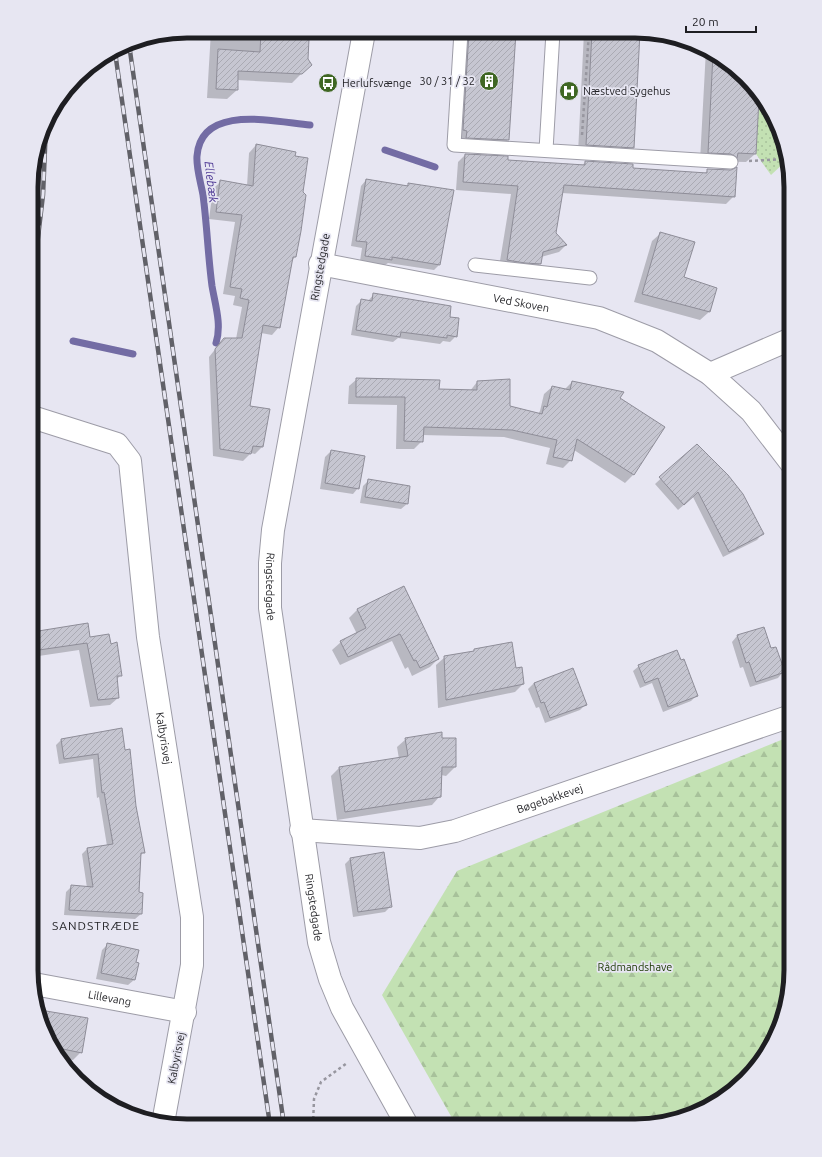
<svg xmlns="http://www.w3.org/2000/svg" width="822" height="1157" viewBox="0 0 822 1157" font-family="Ubuntu,sans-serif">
	<defs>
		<pattern id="grass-dots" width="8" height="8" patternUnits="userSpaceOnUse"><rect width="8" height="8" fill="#c3e1b3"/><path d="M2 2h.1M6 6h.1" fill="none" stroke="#a7c19a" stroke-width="1.8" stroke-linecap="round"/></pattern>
		<pattern id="forest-firs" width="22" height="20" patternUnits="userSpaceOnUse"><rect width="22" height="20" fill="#c3e1b3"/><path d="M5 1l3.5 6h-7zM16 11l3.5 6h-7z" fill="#a7c19a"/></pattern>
		<pattern id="building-hatch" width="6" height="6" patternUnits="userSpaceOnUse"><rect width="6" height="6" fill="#c6c6d1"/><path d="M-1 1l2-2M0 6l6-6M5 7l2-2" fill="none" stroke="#aaaab3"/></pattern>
	</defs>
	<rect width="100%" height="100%" fill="#e7e6f2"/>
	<path fill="url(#grass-dots)" d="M759,99L775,118L785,162L771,175L756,154Z"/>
	<path fill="url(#forest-firs)" d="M791,736V980L783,1020L765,1057L738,1087L704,1110L635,1126L456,1125L382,995L457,871Z"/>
	<path fill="#0003" d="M211,31H273L311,64L292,83L237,80V90L227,99L207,98Z
		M459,32H515L508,140L497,151L455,148Z
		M584,32H639L633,148L624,156L578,153Z
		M706,49L730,63L758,98L755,154L746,162L700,161Z
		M256,145L295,152L294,157L302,192L295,257L292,261L279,327L272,335L261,333L248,406L262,447L255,454L251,453L243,461L213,456L209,357L217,347L236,339L242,307L233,305L235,296L223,294L235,222L209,219L213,189L220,182L247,186L249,153Z
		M465,155L507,161L582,166L585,162L631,169L704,174L708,170L734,196L726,204L562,193L555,234L566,245L559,252L541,257L540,264L532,272L499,267L511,194L456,190L458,162Z
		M366,180L405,187L409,184L453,191L439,265L434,270L388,263L385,265L360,261L362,248L351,246L361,186Z
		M661,233L683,278L716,288L709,312L700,320L634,302L652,241Z
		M374,294L449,318L456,336L450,342L443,341L440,344L398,338L393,342L351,335L356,306L362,300L368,301Z
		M357,379L438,390L470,391L477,382L509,407L538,414L540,411L544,394L552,387L564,390L572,382L619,398L664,427L633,475L625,483L574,450L571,460L563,468L546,464L550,448L504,437L422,435V441L414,449H396L397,405L348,404L349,386Z
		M697,445L762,534L757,540L723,557L693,497L678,510L655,484Z
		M331,451L358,488L353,494L320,489L325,457Z
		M369,480L407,504L401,509L360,503L363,486Z
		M403,587L438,659L430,667L412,676L408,667L405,669L392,641L340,665L332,650L341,642L357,634L349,618L357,610Z
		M87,624L90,638L110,645L121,675L116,680L118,698L110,705L90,707L79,650L32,657V633Z
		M763,628L770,650L783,672L778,678L750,687L743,667L740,668L732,642L737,636Z
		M474,650L515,669L523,684L515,692L438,708L436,665L445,657L471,653Z
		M680,662L697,695L691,701L663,712L652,683L640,688L633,671L639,666Z
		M572,669L586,704L580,710L545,723L539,707L536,708L528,689L534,683Z
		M406,739H455V767L446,776L441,775L440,796L432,805L337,820L331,776L339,768L399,759L397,747Z
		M61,740L124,751L144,852L140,856L138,893L142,894L141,914L135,919L64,915L66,892L72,886L87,888L82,854L87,849L107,846L99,797L97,798L93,759L59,764L56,745Z
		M351,858L391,906L385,912L353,917L345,864Z
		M108,944L135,963L134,980L128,985L96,979L102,950Z
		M47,1039L81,1052L73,1060L60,1058Z"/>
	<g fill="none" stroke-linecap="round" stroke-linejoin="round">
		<path stroke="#736ca4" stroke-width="7" d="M385,150L435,167
			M73,341L133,354
			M216,343C222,325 215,304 212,286C208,256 207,225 203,195C201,183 196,168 197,156C201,103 276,122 310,125"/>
	</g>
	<path fill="url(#building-hatch)" stroke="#8e8d98" d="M261,31L281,32V37L309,39L308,59L312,65L302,74L238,71V90L216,89L218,49L260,52Z
		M469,32H516L509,140L466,138L467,131L463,130Z
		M592,32H640L634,148L586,145Z
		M713,54L730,63L759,99L756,154L738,153L737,158L731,154L708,153Z
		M256,144L296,152L295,156L308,158L303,192L306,195L301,231L296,257H293L280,328L263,325L250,406L270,409L263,447L253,446L251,454L220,449L215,349L224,338H242L249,300L240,298L242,289L230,287L242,215L216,212L220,180L253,186Z
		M465,154L508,156V160L585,165V161L633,164V168L707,173V169L731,170L737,167L735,197L564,185L556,233L567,245L543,252L541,264L525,263L507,260L518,186L463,182Z
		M366,179L408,186V183L454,190L440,265L392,257V260L365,256L367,242L356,241Z
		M660,232L695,242L684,277L717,288L710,312L642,294Z
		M373,293L451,306L450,317L459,318L457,337L447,335V338L401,332L400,337L356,330L361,299L372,301Z
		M356,378L440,380L439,389L477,390V381L510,379V406L542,414L544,406L547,407L552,386L570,390L572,381L624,392L620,398L665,427L634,475L577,439L572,461L553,457L557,440L512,430L424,427L423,442L404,441L405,397H356Z
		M697,444L728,475L743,494L764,534L729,552L698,492L684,505L659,477Z
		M331,450L365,456L359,489L325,483Z
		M368,479L410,486L408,504L365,497Z
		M404,586L439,659L420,668L416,660L414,661L400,634L348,657L340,641L366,628L357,609Z
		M88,623L90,637L109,634L111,644L117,642L122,676H117L119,698L98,700L87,643L32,651V632Z
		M764,627L771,648L776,647L785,672L756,682L749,662L746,663L737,635Z
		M512,642L516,668L522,667L524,684L446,700L444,656L474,651V649Z
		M677,650L681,660L684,659L698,696L668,707L658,678L645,683L638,665Z
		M573,668L587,705L550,718L544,702L541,703L534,683Z
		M122,728L125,750L130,749L136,806L145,853H141L139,892L143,893L142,914L69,910L71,885L93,887L87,848L113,844L104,792L102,793L98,754L64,759L61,739Z
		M442,732V738H456V767H442L441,797L345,812L339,767L408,756L405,738Z
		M384,852L392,907L358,912L350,858Z
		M107,943L139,950L136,962L139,963L135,980L101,973Z
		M40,1010L88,1018L82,1053L53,1047L47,1039Z"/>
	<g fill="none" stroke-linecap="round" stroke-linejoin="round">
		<defs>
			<path id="service" d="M461,32L454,145L731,162
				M546,150L553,32
				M475,265L590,278"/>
			<g id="minor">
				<path id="s1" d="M320,264L599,318L657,341L710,374L751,411L791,463"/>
				<path d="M710,374L791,339"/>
				<path id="s2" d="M32,417L117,444L130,461L148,637L192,917V965L163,1123"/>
				<path id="s3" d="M301,830L420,838L455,831L791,716"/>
				<path id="s4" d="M34,984L185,1012"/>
			</g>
			<g id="tertiary">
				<path id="s5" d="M364,32L273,530L270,563V608L319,942L330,979L342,1008L407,1125"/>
			</g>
		</defs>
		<use href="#service" stroke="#9d9ca7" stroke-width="15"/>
		<use href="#minor" stroke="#9d9ca7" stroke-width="24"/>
		<use href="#tertiary" stroke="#9d9ca7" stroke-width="24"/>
		<path stroke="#97969f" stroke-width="2.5" stroke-dasharray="3 3" stroke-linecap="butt" d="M582,135L589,32
			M749,161L785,159
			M313,1125L314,1099L321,1082L347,1063"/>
		<use href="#service" stroke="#fff" stroke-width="13"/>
		<use href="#minor" stroke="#fff" stroke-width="22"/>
		<use href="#tertiary" stroke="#fff" stroke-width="22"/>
		<defs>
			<path id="rail" d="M129,44L284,1125
				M115,52L270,1125
				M32,288L43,195L46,126"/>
		</defs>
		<use href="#rail" stroke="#616168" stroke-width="4.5"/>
		<use href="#rail" stroke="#e7e6f2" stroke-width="3" stroke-dasharray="9" stroke-linecap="butt"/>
	</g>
	<defs>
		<symbol id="building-disc" viewBox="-11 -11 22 22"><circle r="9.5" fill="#3f6723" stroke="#e7e6f2"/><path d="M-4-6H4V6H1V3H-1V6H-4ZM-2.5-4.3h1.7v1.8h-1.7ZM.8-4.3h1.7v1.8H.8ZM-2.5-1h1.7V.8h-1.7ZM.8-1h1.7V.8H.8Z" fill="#fff"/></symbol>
		<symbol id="bus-disc" viewBox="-11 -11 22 22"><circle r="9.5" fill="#3f6723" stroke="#e7e6f2"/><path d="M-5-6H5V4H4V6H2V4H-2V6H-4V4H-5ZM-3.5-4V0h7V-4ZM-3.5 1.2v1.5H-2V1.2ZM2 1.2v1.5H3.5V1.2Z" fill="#fff"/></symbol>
		<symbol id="hospital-disc" viewBox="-11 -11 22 22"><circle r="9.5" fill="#3f6723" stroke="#e7e6f2"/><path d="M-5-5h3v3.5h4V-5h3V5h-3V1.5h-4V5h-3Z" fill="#fff"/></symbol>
	</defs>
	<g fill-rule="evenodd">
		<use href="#building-disc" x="478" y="70" width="22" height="22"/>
		<use href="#bus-disc" x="317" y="72" width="22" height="22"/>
		<use href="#hospital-disc" x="558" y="80" width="22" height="22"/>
	</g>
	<g text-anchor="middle" stroke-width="3.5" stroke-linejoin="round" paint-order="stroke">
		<g font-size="11" fill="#1e1e22" stroke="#e7e6f2" text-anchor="start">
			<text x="475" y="85" text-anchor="end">30 / 31 / 32</text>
			<text x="342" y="87">Herlufsvænge</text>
			<text x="583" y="95">Næstved Sygehus</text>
		</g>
		<g font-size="11" fill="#1e1e22" stroke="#e7e6f2">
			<text transform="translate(320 267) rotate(-80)" y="4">Ringstedgade</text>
			<text dy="4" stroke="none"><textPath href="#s1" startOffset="205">Ved Skoven</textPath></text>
			<text dy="4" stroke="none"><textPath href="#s5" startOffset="563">Ringstedgade</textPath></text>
			<text dy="4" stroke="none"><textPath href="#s2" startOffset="390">Kalbyrisvej</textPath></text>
			<text dy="4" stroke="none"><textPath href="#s3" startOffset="255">Bøgebakkevej</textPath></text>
			<text dy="4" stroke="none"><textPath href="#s5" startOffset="887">Ringstedgade</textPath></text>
			<text dy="4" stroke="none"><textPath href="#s4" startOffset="77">Lillevang</textPath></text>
			<text transform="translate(176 1058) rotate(-79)" y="4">Kalbyrisvej</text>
		</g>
		<g font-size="11" fill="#1a3801" stroke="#e7e6f2">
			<text x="635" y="971">Rådmandshave</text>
		</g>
		<g font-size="12" font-style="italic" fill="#4c3793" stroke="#e7e6f2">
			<text transform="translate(211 182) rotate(83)" y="4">Ellebæk</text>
		</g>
		<g font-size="12" letter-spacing="1" fill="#1e1e22" stroke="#e7e6f2">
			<text x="96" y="930">SANDSTRÆDE</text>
		</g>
	</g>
	<path d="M0 0H822V1157H0ZM187 38H635A149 149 0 0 1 784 187V970A149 149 0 0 1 635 1119H187A149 149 0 0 1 38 970V187A149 149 0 0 1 187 38Z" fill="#e7e6f2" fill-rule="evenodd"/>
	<path fill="none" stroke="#1e1e22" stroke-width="5" d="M187 38H635A149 149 0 0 1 784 187V970A149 149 0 0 1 635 1119H187A149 149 0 0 1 38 970V187A149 149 0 0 1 187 38Z"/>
	<path d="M686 26v6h70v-6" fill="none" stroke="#1e1e22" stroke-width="2"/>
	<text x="692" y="26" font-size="12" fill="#1e1e22" stroke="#e7e6f2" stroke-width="3" paint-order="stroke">20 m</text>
</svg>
